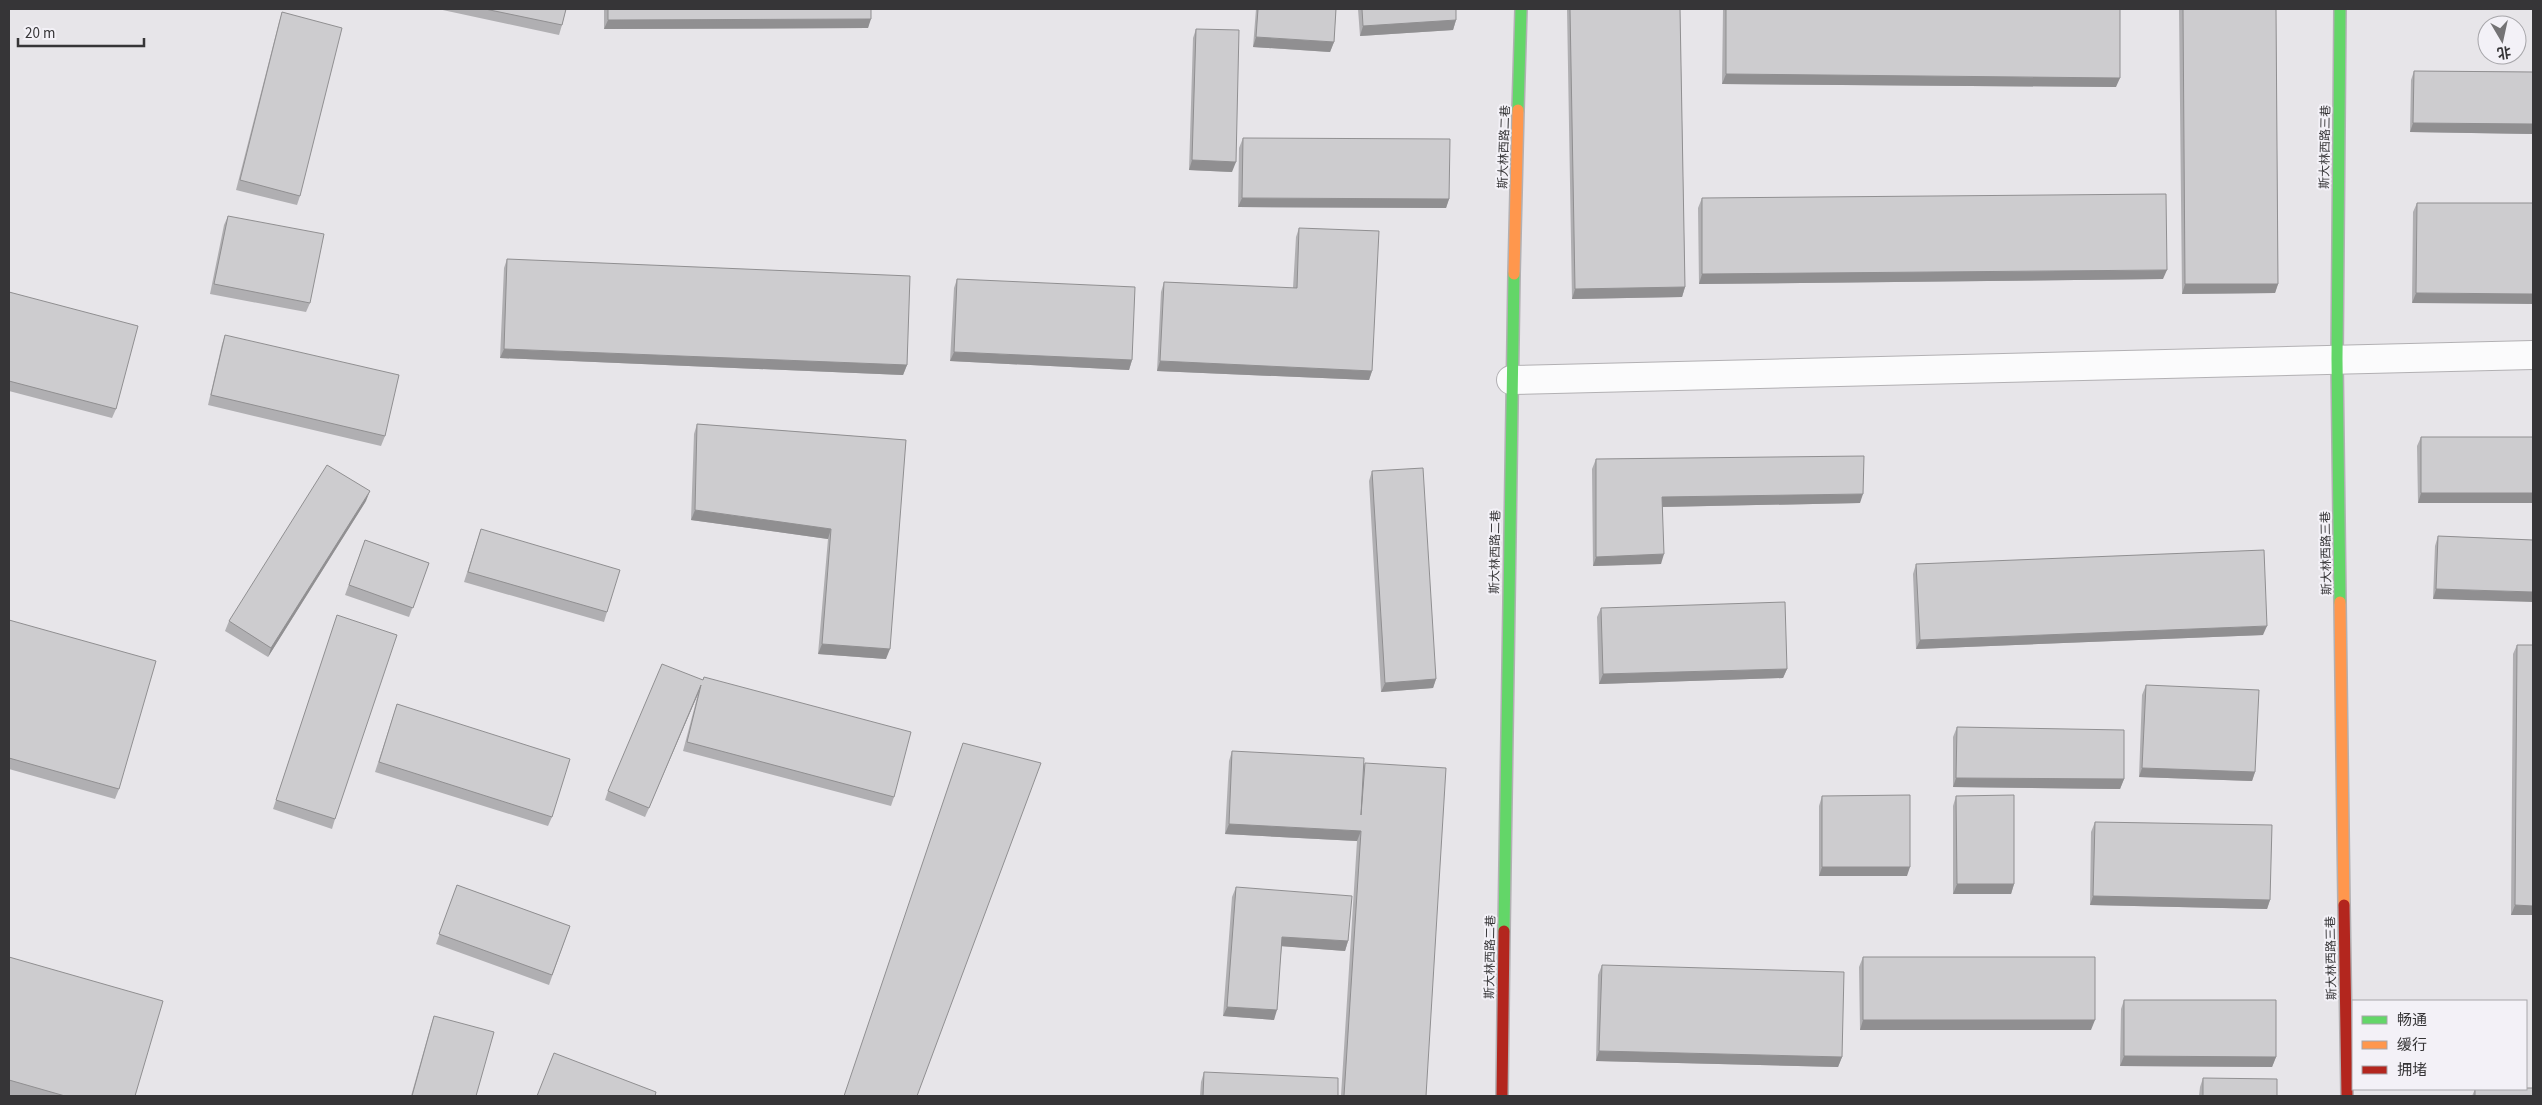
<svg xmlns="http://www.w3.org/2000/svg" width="2542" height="1105" viewBox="0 0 2542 1105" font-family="'Source Sans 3','Noto Sans SC',sans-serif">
	<rect width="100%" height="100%" fill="#e7e5e9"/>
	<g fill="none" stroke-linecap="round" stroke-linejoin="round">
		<defs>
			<path id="street" d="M1511,380L2533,355"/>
			<path id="fast" d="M2340,9L2337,359L2340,602
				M1518,110L1521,9
				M1504,931L1514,274"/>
			<path id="slow" d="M1514,274L1518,110
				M2340,602L2344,905"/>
			<path id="jam" d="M2344,905L2347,1096
				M1502,1096L1504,931"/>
		</defs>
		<use href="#street" stroke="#b2b0b3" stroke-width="30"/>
		<use href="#fast" stroke="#b2b0b3" stroke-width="14"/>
		<use href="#slow" stroke="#b2b0b3" stroke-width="14"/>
		<use href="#jam" stroke="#b2b0b3" stroke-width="14"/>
		<use href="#street" stroke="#fbfbfc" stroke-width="28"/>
		<use href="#fast" stroke="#63d668" stroke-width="11"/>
		<use href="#slow" stroke="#ff974d" stroke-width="11"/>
		<use href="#jam" stroke="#b3261e" stroke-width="11"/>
	</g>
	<path fill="#b0afb2" d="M438,9H566L562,25L559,35Z
		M604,9H871L868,28L604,29Z
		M1256,9H1336L1334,42L1330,52L1253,47Z
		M1358,9H1456V20L1453,30L1360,36Z
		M1567,9H1680L1685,287L1682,297L1572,299Z
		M1723,9H2120L2116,87L1722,84Z
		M2179,9H2276L2278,284L2275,293L2182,294Z
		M282,12L300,196L297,205L236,190L279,22Z
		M1196,29L1232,172L1189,170L1193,38Z
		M2414,71L2533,72V134L2410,132L2411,80Z
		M1243,138L1449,199L1446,208L1238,207L1239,148Z
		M1702,198L2163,279L1699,284L1698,208Z
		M2417,203H2533L2412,303L2413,212Z
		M228,216L310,303L306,312L210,294L224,225Z
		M1299,228L1372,371L1369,380L1157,371L1161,292L1164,282L1293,288L1296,237Z
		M507,259L907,365L903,375L500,358L504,268Z
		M957,279L1132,360L1129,370L950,361L954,288Z
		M9,292L116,409L112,418L9,391Z
		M225,335L385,436L381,446L208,405L222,344Z
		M697,424L906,440L886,659L818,654L828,539L691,520L694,434Z
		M2421,437L2533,503H2418L2417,446Z
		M1596,459L1860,503L1663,507L1661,564L1593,566L1592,469Z
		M1372,471L1436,679L1433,688L1381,692L1369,481Z
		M366,501L268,657L225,631L229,621Z
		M481,529L607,612L604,622L464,582Z
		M2438,536L2533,540L2433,599L2435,546Z
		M365,540L429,563L409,617L345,595Z
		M1916,564L2263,635L1916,649L1913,574Z
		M1601,608L1787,669L1783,678L1599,684L1597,617Z
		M9,620L119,789L115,799L9,769Z
		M334,625L335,819L332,829L273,809Z
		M2517,645L2533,915H2511L2513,654Z
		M703,680L894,797L891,806L683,751L698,694L645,817L605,800L608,791Z
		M2146,685L2255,772L2252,781L2139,777L2142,695Z
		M397,704L552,817L548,826L375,772Z
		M1957,727L2124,779L2120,789L1953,787V737Z
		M1232,751L1363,768L1365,763L1426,1096H1341L1357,841L1225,834L1229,761Z
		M1822,796L1907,876H1819V806Z
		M1956,796L2014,884L2011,894H1953V806Z
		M2095,822L2270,900L2267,909L2090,905L2091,832Z
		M457,885L570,926L549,985L436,944Z
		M1236,887L1348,941L1345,951L1282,946L1274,1020L1223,1016L1232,897Z
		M9,957L135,1096H9Z
		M1863,957L2091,1030H1860L1859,967Z
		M1602,965L1842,1057L1838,1067L1596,1061L1598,975Z
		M2124,1000L2276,1057L2272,1067L2120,1066L2121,1009Z
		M434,1016L476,1096H411L431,1025Z
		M1204,1072L1338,1096H1200L1201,1082Z
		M2203,1078L2277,1096H2199L2200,1087Z
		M2475,1089L2533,1096H2472Z"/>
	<path fill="#908f91" d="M871,19L868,28L604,29L608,20Z
		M1456,20L1453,30L1360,36L1363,26Z
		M1256,37L1334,42L1330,52L1253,47Z
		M1726,74L2120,78L2116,87L1722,84Z
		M2413,123L2533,124V134L2410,132Z
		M1192,160L1236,162L1232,172L1189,170Z
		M1242,198L1449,199L1446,208L1238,207Z
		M2167,270L2163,279L1699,284L1702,274Z
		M2185,284H2278L2275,293L2182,294Z
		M1685,287L1682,297L1572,299L1575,289Z
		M2416,293L2533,294V304L2412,303Z
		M504,349L907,365L903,375L500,358Z
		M954,352L1132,360L1129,370L950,361Z
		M1160,361L1372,371L1369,380L1157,371Z
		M370,491L366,501L268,657L271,648Z
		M2421,493H2533V503H2418Z
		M1863,494L1860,503L1659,507L1662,497Z
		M695,510L831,529L828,539L691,520Z
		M1664,554L1661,564L1593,566L1596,557Z
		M2436,589L2533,592V602L2433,599Z
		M2267,626L2263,635L1916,649L1920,640Z
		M822,644L890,649L886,659L818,654Z
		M1787,669L1783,678L1599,684L1603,674Z
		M1436,679L1433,688L1381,692L1385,683Z
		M701,685L698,694L645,817L649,808Z
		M2142,768L2255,772L2252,781L2139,777Z
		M1956,778L2124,779L2120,789L1953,787Z
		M1229,824L1361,831L1357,841L1225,834Z
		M1822,867H1910L1907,876H1819Z
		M1957,884H2014L2011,894H1953Z
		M2093,896L2270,900L2267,909L2090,905Z
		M2515,905L2533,906V915H2511Z
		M1282,937L1348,941L1345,951L1279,946Z
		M1227,1007L1277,1010L1274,1020L1223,1016Z
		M1863,1020H2095L2091,1030H1860Z
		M1599,1051L1842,1057L1838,1067L1596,1061Z
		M2124,1056L2276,1057L2272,1067L2120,1066Z"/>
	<path fill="#cdcccf" stroke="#908f91" d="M485,9H566L562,25Z
		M608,9H871V19L608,20Z
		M1258,9H1336L1334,42L1256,37Z
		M1362,9H1456V20L1363,26Z
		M1570,9H1680L1685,287L1575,289Z
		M1726,9H2120V78L1726,74Z
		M2183,9H2276L2278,284H2185Z
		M282,12L342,28L300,196L240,180Z
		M1196,29L1239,30L1236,162L1192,160Z
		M2414,71L2533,72V124L2413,123Z
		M1243,138L1450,139L1449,199L1242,198Z
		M2166,194L2167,270L1702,274V198Z
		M2417,203H2533V294L2416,293Z
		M228,216L324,234L310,303L214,284Z
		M1299,228L1379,231L1372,371L1160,361L1164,282L1297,288Z
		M507,259L910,276L907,365L504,349Z
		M957,279L1135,287L1132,360L954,352Z
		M9,292L138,326L116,409L9,381Z
		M225,335L399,375L385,436L211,395Z
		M697,424L906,440L890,649L822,644L831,529L695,510Z
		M2421,437H2533V493H2421Z
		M1864,456L1863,494L1662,497L1664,554L1596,557V459Z
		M327,465L370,491L271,648L229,621Z
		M1423,468L1436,679L1385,683L1372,471Z
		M481,529L620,570L607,612L468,572Z
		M2438,536L2533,540V592L2436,589Z
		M365,540L429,563L413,608L349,585Z
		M2264,550L2267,626L1920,640L1916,564Z
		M1785,602L1787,669L1603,674L1601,608Z
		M337,615L397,635L335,819L276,800Z
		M9,620L156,661L119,789L9,758Z
		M2517,645H2533V906L2515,905Z
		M662,664L703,680L704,677L911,732L894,797L687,742L701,685L649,808L608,791Z
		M2146,685L2259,690L2255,772L2142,768Z
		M397,704L570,759L552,817L379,762Z
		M1957,727L2124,730V779L1956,778Z
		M963,743L1041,763L917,1096H844Z
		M1232,751L1364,758L1361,815L1365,763L1446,768L1426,1096H1344L1361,831L1229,824Z
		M1910,795V867H1822V796Z
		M2014,795V884H1957L1956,796Z
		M2095,822L2272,825L2270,900L2093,896Z
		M457,885L570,926L552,975L439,934Z
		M1236,887L1352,896L1348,941L1282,937L1277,1010L1227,1007Z
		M9,957L163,1001L135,1096H65L9,1080Z
		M1863,957H2095V1020H1863Z
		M1602,965L1844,972L1842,1057L1599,1051Z
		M2124,1000H2276V1057L2124,1056Z
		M434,1016L494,1032L476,1096H412Z
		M554,1053L656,1092L655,1096H537Z
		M1204,1072L1338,1078V1096H1203Z
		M2203,1078L2277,1079V1096H2203Z
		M2526,1088H2533V1096H2475V1089Z"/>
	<g text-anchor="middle" stroke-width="4" stroke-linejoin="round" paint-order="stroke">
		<g font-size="12" fill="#363537" stroke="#f3f1f7">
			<text transform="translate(1504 147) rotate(-88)" y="4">斯大林西路二巷</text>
			<text transform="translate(2325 147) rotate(-89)" y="4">斯大林西路三巷</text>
			<text transform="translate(1495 552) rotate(-89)" y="4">斯大林西路二巷</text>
			<text transform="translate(2326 553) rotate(-91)" y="4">斯大林西路三巷</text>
			<text transform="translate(1490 957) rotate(-89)" y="4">斯大林西路二巷</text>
			<text transform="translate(2331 958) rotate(-91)" y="4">斯大林西路三巷</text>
		</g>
	</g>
	<rect width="2542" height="1105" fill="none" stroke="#363537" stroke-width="20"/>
	<rect x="2352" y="1000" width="175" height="90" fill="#f3f1f7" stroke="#a7a6aa"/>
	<rect x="2362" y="1016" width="25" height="8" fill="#63d668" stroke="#a7a6aa"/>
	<text x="2397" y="1025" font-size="15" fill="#363537">畅通</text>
	<rect x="2362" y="1041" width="25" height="8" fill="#ff974d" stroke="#a7a6aa"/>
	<text x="2397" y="1050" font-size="15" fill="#363537">缓行</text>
	<rect x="2362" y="1066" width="25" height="8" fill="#b3261e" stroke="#a7a6aa"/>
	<text x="2397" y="1075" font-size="15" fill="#363537">拥堵</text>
	<g transform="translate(2502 40) rotate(171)"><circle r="24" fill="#f3f1f7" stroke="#a7a6aa"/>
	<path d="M0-4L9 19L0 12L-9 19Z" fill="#747375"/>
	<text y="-8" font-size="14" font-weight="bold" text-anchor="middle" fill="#363537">北</text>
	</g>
	<path d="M18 38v8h126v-8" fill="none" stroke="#363537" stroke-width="2.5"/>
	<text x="25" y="38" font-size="15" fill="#363537" stroke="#f3f1f7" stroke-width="4" paint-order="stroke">20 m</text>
</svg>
